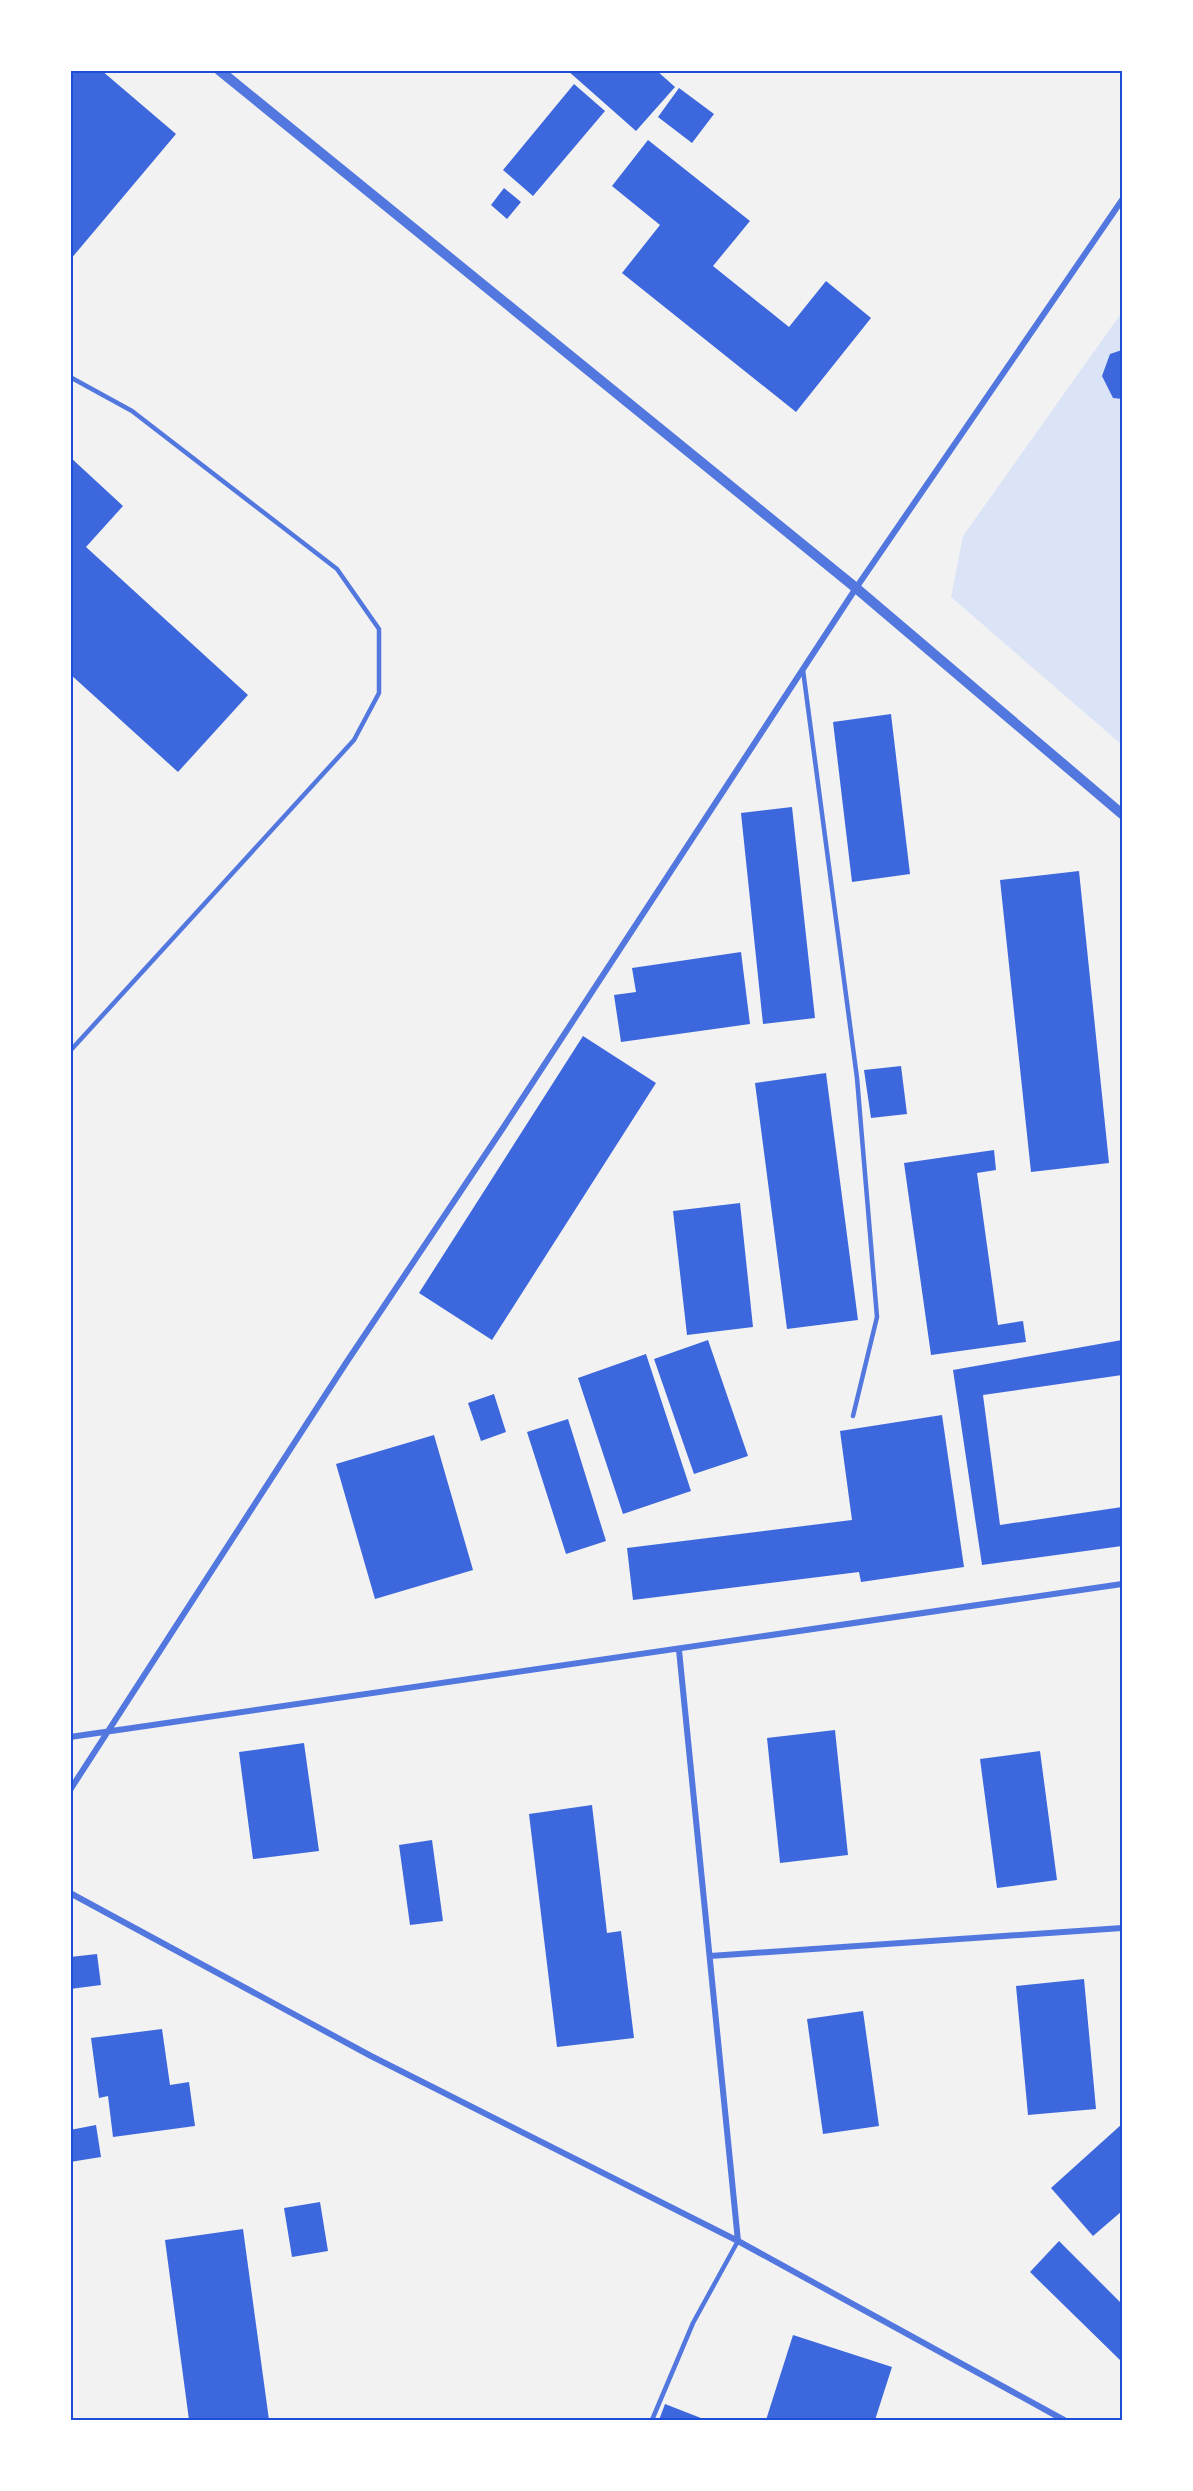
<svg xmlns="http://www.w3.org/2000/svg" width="1193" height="2491" viewBox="0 0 1193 2491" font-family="'Golos Text',sans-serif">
	<rect width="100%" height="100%" fill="#f2f2f2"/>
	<path fill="#dbe4f7" d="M1122,312V745L951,597L963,536Z"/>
	<path fill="#3d67dc" d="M70,70H101L176,134L70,260Z
		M567,70H656L675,87L636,131Z
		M574,84L605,111L533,196L503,170Z
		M679,88L714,114L692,143L658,117Z
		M648,140L750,221L713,266L789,327L826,281L871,318L796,412L622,273L660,225L612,186Z
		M504,188L521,202L507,219L491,205Z
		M1122,350V399L1113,398L1102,376L1110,354Z
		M70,457L123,506L86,547L248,695L178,772L70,674Z
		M891,714L910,874L852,882L833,722Z
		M792,807L815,1018L763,1024L741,813Z
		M1079,871L1109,1163L1031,1172L1000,880Z
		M741,952L750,1024L621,1042L614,995L636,992L632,968Z
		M583,1036L656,1083L492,1340L419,1293Z
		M901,1066L907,1114L871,1118L864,1070Z
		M826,1073L858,1320L787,1329L755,1083Z
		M994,1150L996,1170L977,1173L998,1325L1023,1321L1026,1342L931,1355L904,1163Z
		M740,1203L753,1327L687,1335L673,1211Z
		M708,1340L748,1456L694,1474L654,1359Z
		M1122,1340V1375L983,1395L1000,1525L1122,1507V1546L982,1565L953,1370Z
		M646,1354L691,1491L623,1514L578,1378Z
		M494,1394L506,1432L481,1441L468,1403Z
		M942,1415L964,1567L861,1582L859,1572L633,1600L627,1548L852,1520L840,1431Z
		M568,1419L606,1541L566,1554L527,1432Z
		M434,1435L473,1570L375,1599L336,1464Z
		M835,1730L848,1855L780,1863L767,1738Z
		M304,1743L319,1851L253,1859L239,1752Z
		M1040,1751L1057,1880L997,1888L980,1759Z
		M592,1805L607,1933L621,1931L634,2038L557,2047L529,1814Z
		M432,1840L443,1921L410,1925L399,1845Z
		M97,1954L101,1985L70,1989V1957Z
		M1084,1979L1096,2109L1028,2115L1016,1986Z
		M863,2011L879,2126L823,2134L807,2019Z
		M162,2029L170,2085L189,2082L195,2126L113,2137L108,2096L99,2098L91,2038Z
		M1122,2124V2211L1093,2236L1051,2188Z
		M96,2125L101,2157L70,2162V2130Z
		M320,2202L328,2251L292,2257L284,2208Z
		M243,2229L269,2420H189L165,2240Z
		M1059,2241L1122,2304V2362L1030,2272Z
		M793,2335L892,2367L875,2420H766Z
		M665,2404L706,2420H659Z"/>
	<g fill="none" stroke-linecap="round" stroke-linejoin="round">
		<path stroke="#5277de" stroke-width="4.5" d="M70,377L132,411L337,569L379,629V693L354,740L70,1051
			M803,670L857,1078L877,1317L853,1416
			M652,2420L693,2323L738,2241"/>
		<path stroke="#5277de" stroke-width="6" d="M679,1650L738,2241
			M70,1737L1122,1584
			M70,1790L346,1363L503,1128L856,588L1122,200
			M70,1893L371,2056L738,2241L1064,2420
			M710,1956L1122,1928"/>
		<path stroke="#5277de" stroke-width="10" d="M219,70L856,588L1122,814"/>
	</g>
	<rect width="1193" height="2491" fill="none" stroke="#ffffff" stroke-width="144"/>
	<rect x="72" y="72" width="1049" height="2347" fill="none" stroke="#1d4ed8" stroke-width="2"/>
</svg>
